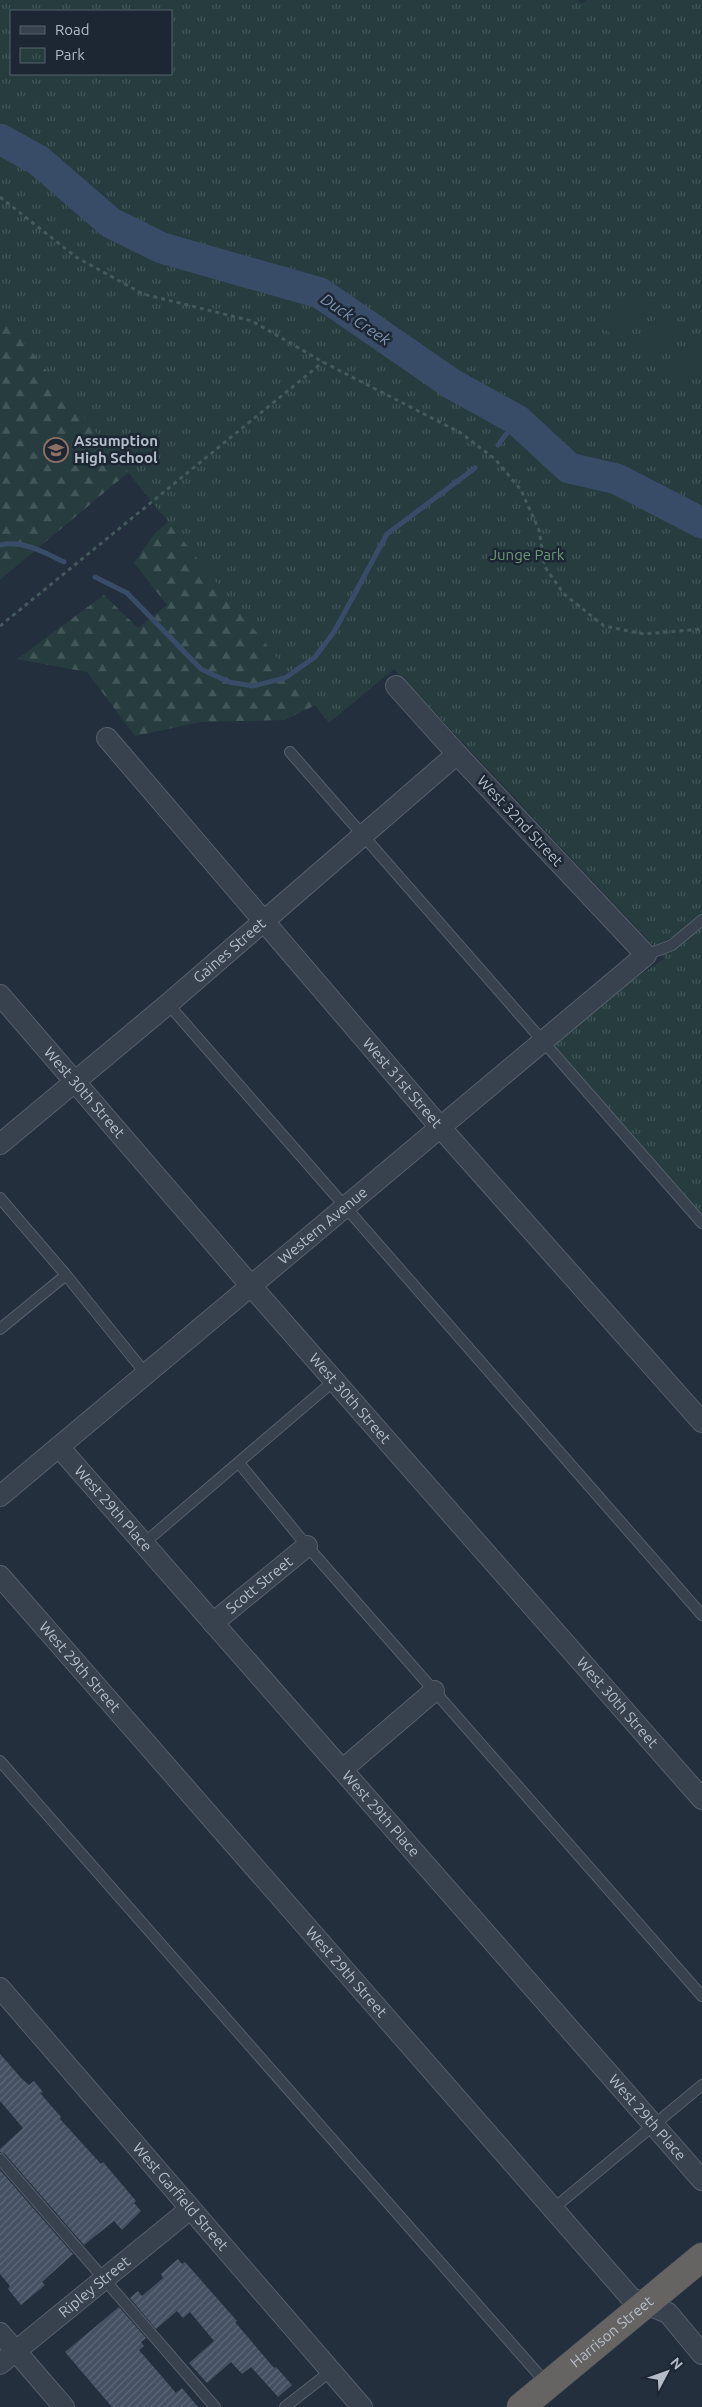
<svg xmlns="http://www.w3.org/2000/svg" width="702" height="2407" viewBox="0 0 702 2407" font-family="Ubuntu,sans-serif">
	<defs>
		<pattern id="forest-firs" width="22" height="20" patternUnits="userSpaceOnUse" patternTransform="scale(1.25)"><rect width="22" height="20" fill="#263c3f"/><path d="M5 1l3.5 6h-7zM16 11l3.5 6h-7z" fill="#435659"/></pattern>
		<pattern id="park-tufts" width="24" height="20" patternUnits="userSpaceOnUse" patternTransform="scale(1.25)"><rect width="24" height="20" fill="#263c3f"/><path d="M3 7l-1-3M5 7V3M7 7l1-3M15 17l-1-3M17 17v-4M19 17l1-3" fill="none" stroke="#435659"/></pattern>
		<pattern id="building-hatch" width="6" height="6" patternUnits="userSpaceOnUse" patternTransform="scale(1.25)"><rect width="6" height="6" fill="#455162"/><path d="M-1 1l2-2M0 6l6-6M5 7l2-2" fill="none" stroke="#5d6877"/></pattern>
	</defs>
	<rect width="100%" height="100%" fill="#242f3e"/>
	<path fill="url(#forest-firs)" d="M0,218L272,352L0,580Z
		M327,384L422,653L285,720L201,722L135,736L87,672L17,659L104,595L138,628L167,605L134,563L155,533Z"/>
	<path fill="url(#park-tufts)" fill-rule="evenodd" d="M0,0H578L582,4L586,0H702V1218L543,1041L665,958L394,669L329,723L0,312ZM11,11H171V74H11Z"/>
	<path fill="#263c3f" d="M631,290L651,304L623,343L603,328Z
		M661,311L681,326L653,364L633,349Z
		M692,337L702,344V366L684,390L664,376Z"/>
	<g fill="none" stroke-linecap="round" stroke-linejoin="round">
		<path stroke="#394c67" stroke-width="5" d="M498,445L517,420
			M0,545C23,540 44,552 64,562
			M95,577L127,593L201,669L229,682L253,686L285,678L315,657L334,632L387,534L475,468"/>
		<path stroke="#394c67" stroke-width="31" d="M0,139L38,160L111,223L162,248L320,293L452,384L517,420L569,468L617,479L702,523"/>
	</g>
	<path fill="url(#building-hatch)" d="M0,2054L22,2079L29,2085L34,2081L43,2092L40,2093L61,2117L60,2119L101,2164L103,2162L136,2201L134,2203L141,2211L122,2230L114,2221L84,2245L5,2154L0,2152V2149L23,2128L0,2101Z
		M0,2170L73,2254L42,2282L45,2285L21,2305L8,2289L10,2286L0,2274Z
		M178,2259L182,2264L185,2262L237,2321L235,2322L274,2368L276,2367L292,2385L278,2397L251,2367L242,2374L231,2362L207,2383L189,2363L214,2341L190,2312L183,2318L177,2311L156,2329L130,2298L138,2291L142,2296L163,2278L161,2274Z
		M119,2307L146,2338L141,2342L144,2346L139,2350L176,2393L182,2388L198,2407H112L65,2352Z"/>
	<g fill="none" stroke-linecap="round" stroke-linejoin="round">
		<defs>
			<path id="service" d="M290,752L702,1223
				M646,955L672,945L702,920
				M168,1004L702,1615
				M0,1198L66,1275L146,1374
				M0,1329L66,1275
				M239,1463L307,1546L702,1996
				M143,1544L335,1380
				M0,1761L547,2384
				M0,2159L215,2407
				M554,2208L702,2085
				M285,2407L331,2371"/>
			<g id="minor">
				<path id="s1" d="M107,738L440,1127L702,1422"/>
				<path id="s2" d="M0,995L251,1286L702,1799"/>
				<path id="s3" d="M0,1144L168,1004L457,754"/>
				<path id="s4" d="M59,1447L702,2180"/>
				<path id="s5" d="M0,1496L646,955L457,754L396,686"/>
				<path id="s6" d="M0,1576L631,2298L668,2313L702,2354"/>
				<path id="s7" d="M213,1623L307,1546"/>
				<path d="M343,1769L434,1691"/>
				<path id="s8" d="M0,1988L362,2407"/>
				<path d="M0,2333L64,2407"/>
				<path id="s9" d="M0,2364L190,2209"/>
			</g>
			<g id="trunk">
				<path id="s10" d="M521,2407L702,2257"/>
			</g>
		</defs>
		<use href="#service" stroke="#565f6c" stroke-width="12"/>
		<use href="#minor" stroke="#565f6c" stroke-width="22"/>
		<use href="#trunk" stroke="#434c59" stroke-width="29"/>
		<path stroke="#44595c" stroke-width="3" stroke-dasharray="4 4" stroke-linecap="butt" d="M0,197L76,257L143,294L252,321L323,362L461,433L495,459L521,490L539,530L545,567L564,594L604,626L644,634L702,629
			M0,626L323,362"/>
		<use href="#service" stroke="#38414e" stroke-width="10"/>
		<use href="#minor" stroke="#38414e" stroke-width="20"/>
		<use href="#trunk" stroke="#656462" stroke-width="28"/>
	</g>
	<defs>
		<symbol id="school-ring" viewBox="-11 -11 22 22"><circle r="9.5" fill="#1d2633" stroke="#8d6e63" stroke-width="1.5"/><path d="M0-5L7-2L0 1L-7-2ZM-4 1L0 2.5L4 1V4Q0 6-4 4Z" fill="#8d6e63"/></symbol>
	</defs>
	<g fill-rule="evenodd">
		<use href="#school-ring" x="42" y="436" width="28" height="28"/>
	</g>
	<g text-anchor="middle" stroke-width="5" stroke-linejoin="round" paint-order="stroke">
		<g font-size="15" font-weight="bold" fill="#b4bcc9" stroke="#1d2633" text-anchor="start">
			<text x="74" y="446">Assumption<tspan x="74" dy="17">High School</tspan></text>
		</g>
		<g font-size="15" fill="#6b9a76" stroke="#1d2633">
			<text x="527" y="560">Junge Park</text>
		</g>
		<g font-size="15" fill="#b4bcc9" stroke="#1d2633">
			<text transform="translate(520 821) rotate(47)" y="5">West 32nd Street</text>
			<text dy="5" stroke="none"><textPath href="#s3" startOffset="300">Gaines Street</textPath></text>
			<text dy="5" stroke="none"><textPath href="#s1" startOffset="454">West 31st Street</textPath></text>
			<text dy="5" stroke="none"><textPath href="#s2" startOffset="129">West 30th Street</textPath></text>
			<text dy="5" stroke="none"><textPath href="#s5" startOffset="421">Western Avenue</textPath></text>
			<text dy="5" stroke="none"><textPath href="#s2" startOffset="534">West 30th Street</textPath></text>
			<text dy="5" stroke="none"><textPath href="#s4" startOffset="82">West 29th Place</textPath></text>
			<text dy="5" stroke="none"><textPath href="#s7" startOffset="60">Scott Street</textPath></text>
			<text dy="5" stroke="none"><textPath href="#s6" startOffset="121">West 29th Street</textPath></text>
			<text dy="5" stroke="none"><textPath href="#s2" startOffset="939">West 30th Street</textPath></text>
			<text dy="5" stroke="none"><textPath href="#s4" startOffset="488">West 29th Place</textPath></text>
			<text dy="5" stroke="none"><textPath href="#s6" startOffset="526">West 29th Street</textPath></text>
			<text dy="5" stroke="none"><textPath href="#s4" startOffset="892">West 29th Place</textPath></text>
			<text dy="5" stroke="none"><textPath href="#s8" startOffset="276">West Garfield Street</textPath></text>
			<text dy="5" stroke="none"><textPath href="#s9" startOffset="122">Ripley Street</textPath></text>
			<text dy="5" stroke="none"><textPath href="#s10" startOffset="118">Harrison Street</textPath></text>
		</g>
		<g font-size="16" font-style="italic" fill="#7c92b1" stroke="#1d2633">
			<text transform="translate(356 319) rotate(34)" y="6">Duck Creek</text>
		</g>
	</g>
	<rect x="10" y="10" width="162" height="65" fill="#1d2633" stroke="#59626f"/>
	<rect x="20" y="26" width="25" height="8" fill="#38414e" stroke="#59626f"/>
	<text x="55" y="35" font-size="15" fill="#b4bcc9">Road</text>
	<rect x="20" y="48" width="25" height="15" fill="url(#park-tufts)" stroke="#59626f"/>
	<text x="55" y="60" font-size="15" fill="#b4bcc9">Park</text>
	<g transform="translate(667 2372) rotate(49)" stroke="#1d2633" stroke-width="4" paint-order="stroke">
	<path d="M0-4L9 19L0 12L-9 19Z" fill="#b4bcc9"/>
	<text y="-8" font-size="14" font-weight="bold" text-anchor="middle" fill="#b4bcc9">N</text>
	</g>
</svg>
